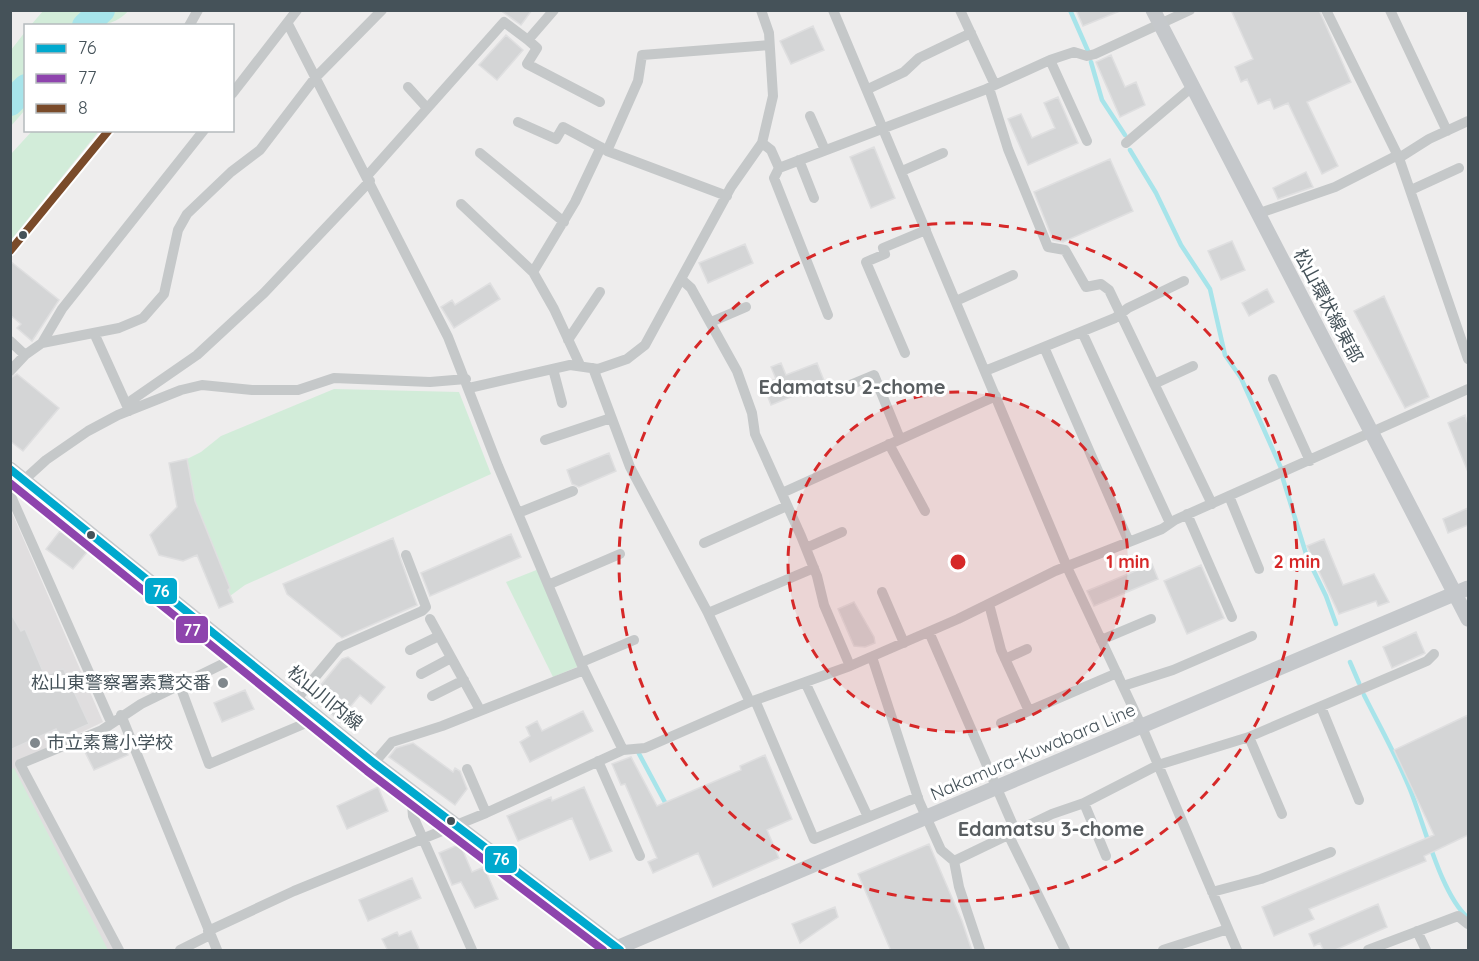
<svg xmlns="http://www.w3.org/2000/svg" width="1479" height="961" viewBox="0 0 1479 961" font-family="Quicksand,'Noto Sans JP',sans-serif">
	<rect width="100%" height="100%" fill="#eeeded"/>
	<path fill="#e0dedf" d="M10,508L103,722L15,764L114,950H11Z"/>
	<path fill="#d2ecd9" d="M43,11V10L128,11C108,35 60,26 31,25Z
		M25,32V110L11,126V50Z
		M32,131H99L11,240V154Z
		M334,389L459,392L491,474L245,585L230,596L195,501L187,459L201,452L221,436Z
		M539,569L578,662L577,667L553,677L506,582Z
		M14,768L108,950H11L10,770Z"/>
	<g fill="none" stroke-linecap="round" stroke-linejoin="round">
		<path stroke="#a7e4ea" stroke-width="4.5" d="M1070,10L1088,51
			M1091,62L1102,100L1125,135
			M1130,150L1156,193L1181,245L1210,289L1225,355L1241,378L1281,468
			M1283,479L1307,557L1326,596L1336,624
			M1350,662L1359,683
			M1364,695C1379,725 1396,755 1409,787C1424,822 1440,893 1468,918
			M637,750L667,806"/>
		<path stroke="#a7e4ea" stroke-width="26" d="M85,26L102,10
			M10,103L26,87"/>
	</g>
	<path fill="#d4d5d6" stroke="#dfdfe0" stroke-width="1.5" d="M500,10H532L521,25Z
		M1076,10H1120V11L1083,26Z
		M1231,10H1319L1351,82L1307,102L1338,166L1322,174L1288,103L1274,109L1270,99L1258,104L1247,79L1241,82L1235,67L1253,59Z
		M813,26L824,50L791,64L780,41Z
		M506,35L523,50L497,80L479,65Z
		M1111,55L1125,87L1136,82L1145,105L1120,117L1096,62Z
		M1058,97L1078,143L1028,165L1008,119L1021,114L1032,138L1055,128L1044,103Z
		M874,147L895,198L871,208L850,157Z
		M1110,159L1133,211L1063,242L1053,240L1034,192Z
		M1306,172L1313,187L1278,199L1273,188Z
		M1232,241L1245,270L1221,280L1208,251Z
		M745,244L753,263L708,283L699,263Z
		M10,261L59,300L32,341L17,328L21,324L10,315Z
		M490,283L500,299L454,328L441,307L452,300L455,305Z
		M1267,289L1274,302L1249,316L1242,303Z
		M1384,296L1429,397L1405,408L1354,311Z
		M781,363L786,375L817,363L825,383L771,405L763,384L776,379L771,367Z
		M17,374L59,408L23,451L10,441V378Z
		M1465,415L1468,424V472L1448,423Z
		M609,453L616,471L579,487L572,484L567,470Z
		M187,459L195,501L230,588L228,590L233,602L219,608L197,555L183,561L159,555L150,535L177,507L169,463Z
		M1468,508V525L1448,533L1443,519Z
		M60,531L87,552L73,569L46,549Z
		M511,534L521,557L430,596L421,573Z
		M393,538L417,605L342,638L287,594L283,584Z
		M1324,539L1343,585L1374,574L1389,602L1378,606L1376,601L1339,614L1307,546Z
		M1152,564L1158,579L1094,606L1087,591Z
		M1201,565L1224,618L1187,634L1164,581Z
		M854,602L874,637L875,643L865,647L854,646L838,609Z
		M10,612L21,631L25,629L45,676L63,668L89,724L60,737L56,729L10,750Z
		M1416,632L1425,653L1392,668L1383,647Z
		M348,657L385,687L371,704L360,695L339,720L311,697L342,659Z
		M245,690L254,709L222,722L214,703Z
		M583,711L593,731L530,762L520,742L530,736L526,727L537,721L542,731Z
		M1468,715V835L1424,856L1426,861L1309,909L1314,919L1274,936L1262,907L1434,835L1394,750Z
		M118,734L128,755L94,770L84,750Z
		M413,743L453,772L455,768L460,771L467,789L455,805L389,757L396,748Z
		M765,755L792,819L767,830L779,858L713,887L698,853L653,873L648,862L657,858L625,784L621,785L612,764L631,757L657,806L741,770L740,766Z
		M378,787L388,811L347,829L337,806Z
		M584,787L612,851L590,860L572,818L518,841L507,816L551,797L552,801Z
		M460,844L472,872L484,867L498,899L475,908L461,882L452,885L439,853Z
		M929,844L962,921L972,951H891L858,874Z
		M412,878L421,898L368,921L359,900Z
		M1378,904L1387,927L1333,951H1324L1320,943L1314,946L1309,934Z
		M835,907L838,917L800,943L792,924Z
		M411,931L420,951H388L382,939L397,932L399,936Z"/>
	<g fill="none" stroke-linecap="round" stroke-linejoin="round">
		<path stroke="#c5c8c9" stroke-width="10" d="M833,10L1067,567L1142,727L1237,950
			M960,10L995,85
			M1326,10L1399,158L1468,359
			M1390,10L1447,131
			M288,24L448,337L498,466L584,670L623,750
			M189,26L198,10
			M528,40L537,48L527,64L600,102
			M1050,60L1087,141
			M408,87L427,108
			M989,88L1008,149L1048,247L1065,250L1086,287L1101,284L1109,290L1212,504
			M868,89L904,72L919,58L971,33
			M232,94L297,10
			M810,116L825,150
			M518,122L556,139L563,127L606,150
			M762,143L771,150L779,168L984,90L1050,60L1074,52L1087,56L1095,54L1190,10
			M1126,143L1192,87
			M480,153L564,222
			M1399,158L1429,139L1468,121
			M799,160L814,198
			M779,168L774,178L828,315
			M902,171L943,153
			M367,176L504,22L528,40L554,10
			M1411,190L1459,168
			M727,196L607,151L638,81L642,55L769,45
			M461,204L533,272L554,309L580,365
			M1257,214L1335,187L1398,155
			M10,252L109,130
			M533,272L575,202L601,147
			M681,279L691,288L737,371L752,413L755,434L801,536L817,576L824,605L850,666
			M956,301L1013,275
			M711,322L746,307
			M1082,332L1170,523
			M94,333L127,406
			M568,340L600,292
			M10,341L25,355
			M42,343L119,328L143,318L164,294L178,230L187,214L231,172L260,150L315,78L382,10
			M1044,347L1129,542
			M905,353L866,262L885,254L883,248L926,230
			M593,368L630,467L708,613L750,702
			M553,369L562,403
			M10,371L25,355L42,343L62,309L204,130
			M985,371L1115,318L1128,308L1184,281
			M1273,379L1310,461
			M1154,384L1193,366
			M469,388L570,365L598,369L627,359L645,345L731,187L762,143L773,96L769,33L761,10
			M838,390L874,375L900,439
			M129,411L127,406L132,400L197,355L264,293L370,181
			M545,440L611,418
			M889,444L925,511
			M24,480L46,460L88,431L118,415L181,390L202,385L252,390H298L334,378L430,382L466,379
			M782,493L996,396
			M10,494L111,722
			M1229,496L1259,569
			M518,513L573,491
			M1187,514L1232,617
			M704,543L787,506
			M806,548L842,532
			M550,584L620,554
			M882,592L904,643
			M989,604L1001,650L1029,711
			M708,613L814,568
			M430,619L480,710
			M929,632L1015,830
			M1101,640L1151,619
			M410,650L439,636
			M872,657L919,801L941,850L954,861L959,887L980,950
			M1005,659L1027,649
			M582,662L634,640
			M421,674L451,658
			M805,682L868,817
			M180,686L209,764L318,718
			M1123,686L1173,670L1252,636
			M432,696L464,680
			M296,700L340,647L422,611L426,607L406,555
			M755,700L814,839L918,797
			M1321,707L1359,800
			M121,715L217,950
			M1001,723L1117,673
			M1249,737L1282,814
			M598,761L640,856
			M374,763L392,742L442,726L584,670
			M467,769L486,813
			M417,796L412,804L413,816L472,950
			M1084,803L1106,856
			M1008,834L1065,950
			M954,861L1052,814L1084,803L1158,765L1249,737L1427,661L1434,654
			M1212,892L1261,879L1331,852
			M208,931L294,891L486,813L623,750L645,748L750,702L850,666L958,619L1055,571L1162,529L1175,520L1468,389
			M1417,931L1426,950
			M119,950L20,764L102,730L141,704L241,655
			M180,950L210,935
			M1163,950L1228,929
			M1368,950L1458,916L1468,924"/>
		<path stroke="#c5c8cb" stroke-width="15" d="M1153,10L1468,619
			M10,469L374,763L620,950
			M612,950L1468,588"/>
		<defs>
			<path id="bus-1" d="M10,469L374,763L620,950"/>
			<path id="bus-2" d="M10,483L367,771L603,950"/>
			<path id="bus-3" d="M10,251L109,130"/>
		</defs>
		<use href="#bus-1" stroke="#fff" stroke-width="12"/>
		<use href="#bus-2" stroke="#fff" stroke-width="12"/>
		<use href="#bus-3" stroke="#fff" stroke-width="12"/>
		<use href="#bus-1" stroke="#00a9ce" stroke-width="8"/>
		<use href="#bus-2" stroke="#8e44ad" stroke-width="8"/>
		<use href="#bus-3" stroke="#7a4b2a" stroke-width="8"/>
	</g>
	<circle cx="958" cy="562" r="170" fill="#d62828" fill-opacity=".12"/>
	<g fill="none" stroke="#d62828" stroke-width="3" stroke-dasharray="10 8">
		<circle cx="958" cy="562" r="170"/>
		<circle cx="958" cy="562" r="339"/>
	</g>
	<g fill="#455259" stroke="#fff" stroke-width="2">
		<circle cx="23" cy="235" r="5"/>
		<circle cx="91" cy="535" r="5"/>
		<circle cx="451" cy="821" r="5"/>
	</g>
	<g fill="#80888d" stroke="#fff" stroke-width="2">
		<circle cx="223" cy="683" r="6"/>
		<circle cx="35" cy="743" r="6"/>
	</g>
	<g text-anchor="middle" stroke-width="6" stroke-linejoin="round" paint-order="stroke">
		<g font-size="18" fill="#455259" stroke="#fff">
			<text transform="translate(1328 306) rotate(62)" y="6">松山環状線東部</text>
			<text transform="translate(325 698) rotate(39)" y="6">松山川内線</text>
			<text transform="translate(1033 752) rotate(-23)" y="6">Nakamura-Kuwabara Line</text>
		</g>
		<g font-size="18" fill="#455259" stroke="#fff" text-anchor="end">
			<text x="211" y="689">松山東警察署素鵞交番</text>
			<text x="47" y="749" text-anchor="start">市立素鵞小学校</text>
		</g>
		<g font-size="20" font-weight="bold" fill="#595e61" stroke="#fff">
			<text x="852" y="394">Edamatsu 2-chome</text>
			<text x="1051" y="836">Edamatsu 3-chome</text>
		</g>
	</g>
	<circle cx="958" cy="562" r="9" fill="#d62828" stroke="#fff" stroke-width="3"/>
	<g font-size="18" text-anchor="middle" font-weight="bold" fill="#d62828" stroke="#fff" stroke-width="6" stroke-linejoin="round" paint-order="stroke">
		<text x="1128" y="568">1 min</text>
		<text x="1297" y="568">2 min</text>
	</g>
	<g stroke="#fff" stroke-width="2">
		<rect x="144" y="577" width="34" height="28" rx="6" fill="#00a9ce"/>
		<rect x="175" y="615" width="34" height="29" rx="6" fill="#8e44ad"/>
		<rect x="484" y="845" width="34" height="29" rx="6" fill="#00a9ce"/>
	</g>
	<g font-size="16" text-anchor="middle" font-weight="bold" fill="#fff">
		<text x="161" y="597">76</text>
		<text x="192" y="636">77</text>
		<text x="501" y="865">76</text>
	</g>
	<rect width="1479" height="961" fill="none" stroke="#455259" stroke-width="24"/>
	<rect x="24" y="24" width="210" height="108" fill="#ffffff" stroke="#b5babd" stroke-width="1.5"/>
	<rect x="36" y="44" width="30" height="9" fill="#00a9ce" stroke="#b5babd" stroke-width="1.5"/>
	<text x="78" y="54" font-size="18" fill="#455259">76</text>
	<rect x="36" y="74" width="30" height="9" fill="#8e44ad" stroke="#b5babd" stroke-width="1.5"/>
	<text x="78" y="84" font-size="18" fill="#455259">77</text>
	<rect x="36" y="104" width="30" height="9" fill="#7a4b2a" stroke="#b5babd" stroke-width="1.5"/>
	<text x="78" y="114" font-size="18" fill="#455259">8</text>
</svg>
